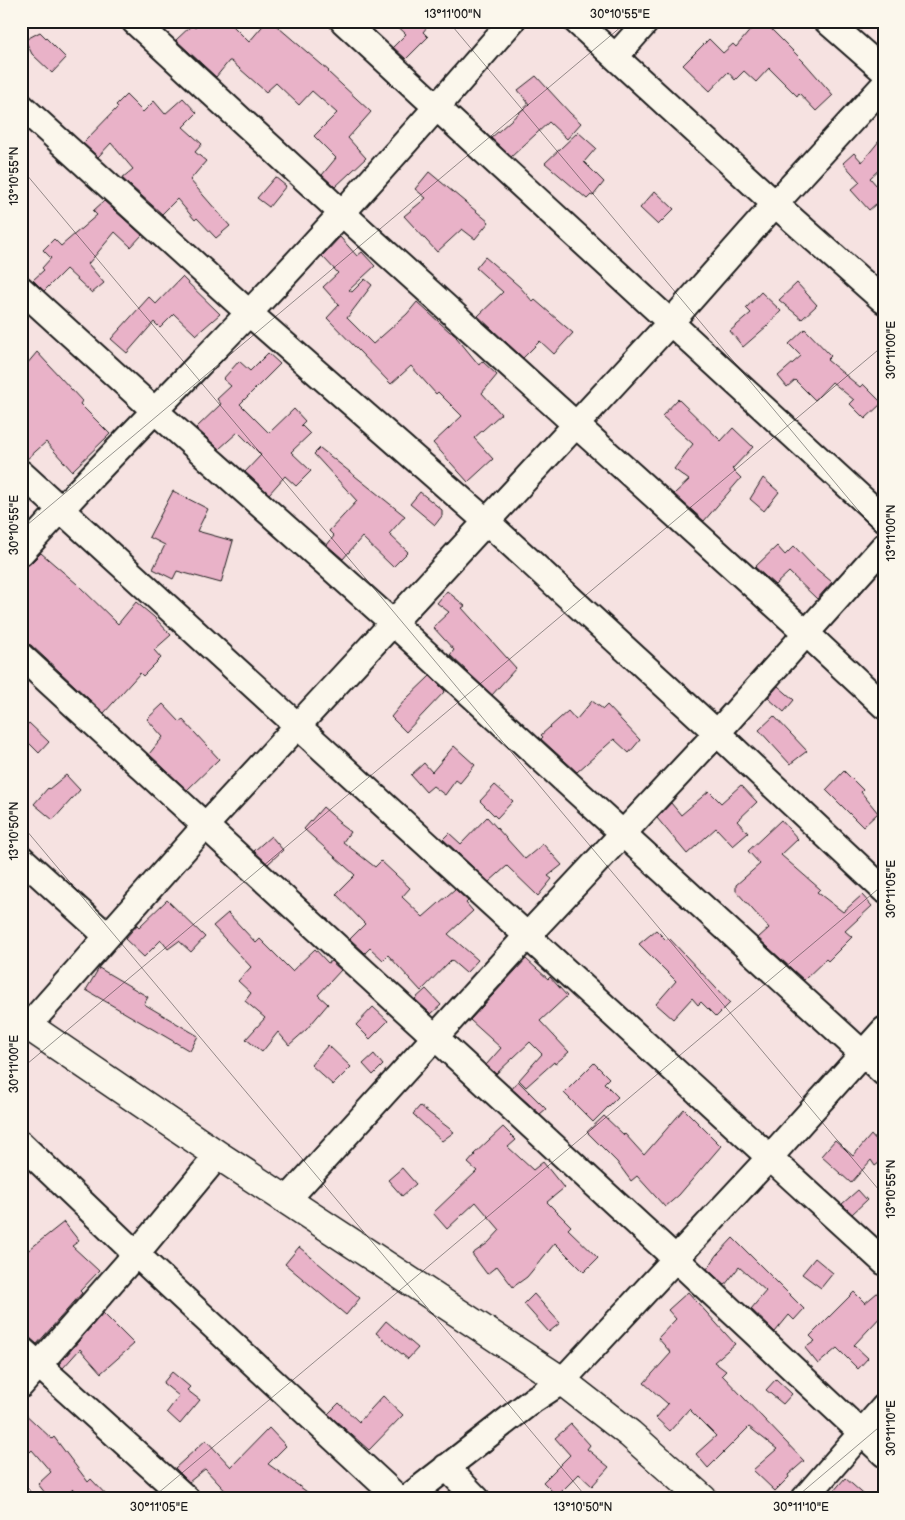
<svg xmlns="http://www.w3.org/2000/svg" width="905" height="1520" viewBox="0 0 905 1520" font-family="'Balsamiq Sans',sans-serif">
	<rect width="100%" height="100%" fill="#f6e2e1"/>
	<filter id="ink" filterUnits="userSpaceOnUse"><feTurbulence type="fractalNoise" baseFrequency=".02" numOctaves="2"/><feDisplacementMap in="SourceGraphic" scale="10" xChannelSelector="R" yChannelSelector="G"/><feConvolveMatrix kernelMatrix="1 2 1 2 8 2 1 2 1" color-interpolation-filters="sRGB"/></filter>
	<g filter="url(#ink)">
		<path fill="#e9b2c8" stroke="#1c1c1c" d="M202,21H228L249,42L267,21H271L329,71L328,72L371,112L348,138L366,158L335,187L322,175L336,158L314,136L337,113L312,91L299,105L276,83L266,92L231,61H229L216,77L176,40L192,25L195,28Z
			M392,21H432L423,32L428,37L406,59L393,47L406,34Z
			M758,21H763L804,62L833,95L816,111L799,93L797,96L769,68L756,82L744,71L735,80L728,72L710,91L683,65L709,39L723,53L733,44L736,47Z
			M40,32L66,58L52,73L32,54L25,40Z
			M536,76L570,113L581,123L567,139L549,122L511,157L491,138L529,104L518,90Z
			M126,95L143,112L154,101L165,114L183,98L197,113L183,127L202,144L195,152L206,161L190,180L230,226L216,238L197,218L195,220L177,199L162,214L122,178L133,169L111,143L98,157L83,143L118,107L116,105Z
			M578,132L596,148L584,162L604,182L593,196L591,195L587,199L545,163Z
			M884,135V165L870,178L884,194V197L869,210L851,190L860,182L843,163L854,153L862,162Z
			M429,172L489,222L475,239L462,229L437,252L404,216L426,198L415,189Z
			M275,177L286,186L269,207L257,198Z
			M655,191L674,209L658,225L640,208Z
			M104,201L142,235L131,247L115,232L88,264L104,283L92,293L66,269L44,291L33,280L44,270L42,268L51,258L43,250L54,239L61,246L97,215L93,211Z
			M340,237L357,256L362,252L375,266L349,290L352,292L365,279L372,285L347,318L373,344L407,314L417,302L450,332H452L479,365L482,361L497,375L482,393L501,414L474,438L493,459L468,482L433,443L462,416L438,392L436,394L411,366L391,384L327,318L339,305L323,287L338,273L322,256Z
			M485,257L520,287L533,302L535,300L573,333L554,354L540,341L523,358L478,316L503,292L476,268Z
			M182,277L220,314L196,335L174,314L160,328L154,322L127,353L111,339L149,297L156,304Z
			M797,283L817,305L802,319L779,300Z
			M761,292L781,311L767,326L743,347L730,331L751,313L746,308Z
			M805,329L831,356L827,360L860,387L863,384L882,403L865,419L850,404L854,400L832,382L815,400L795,380L787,387L778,376L801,356L789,344Z
			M37,352L82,401L80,404L110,434L72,471L46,442L26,460L21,459V371Z
			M268,353L280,364L240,404L269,433L294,409L305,421L301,425L310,434L291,452L311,471L296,486L285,476L269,494L245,472L261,455L238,432L219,449L196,428L221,404L217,399L231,386L223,379L239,361L250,371Z
			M678,399L721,441L733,428L753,447L732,469L741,478L704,521L674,494L689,480L674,469L693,444L662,416Z
			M320,448L405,516L389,534L408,552L393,567L362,537L343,559L327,545L334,536L329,531L357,501L314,454Z
			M763,478L779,492L764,511L750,499Z
			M173,491L208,509L197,531L233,541L221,583L177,571L173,579L153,569L165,545L149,537Z
			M420,492L442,510V516L435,525L410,504Z
			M777,546L785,555L794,546L814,567L832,582L817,599L789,572L775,585L755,567Z
			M41,553L77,584L118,624L136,602L154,617L171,635L154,650L161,658L143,676L140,673L104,713L31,645L21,642V567L31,563Z
			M447,591L465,606L462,608L516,668L492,695L450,655L454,650L433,627L449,612L437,603Z
			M430,676L445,691L406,732L391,717L405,700Z
			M778,686L794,700L784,712L768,698Z
			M592,701L603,709L607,705L640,740L629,753L614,739L577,772L541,739L543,737L541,735L568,711L576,720Z
			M163,704L180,722L183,720L219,759L187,790L149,754L163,737L147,719Z
			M774,716L807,751L790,764L759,730Z
			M29,723L49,742L39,753L21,735V730Z
			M454,746L475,765L460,783L456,780L445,795L433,786L426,792L411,775L424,763L432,772Z
			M844,771L863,790L861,792L878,813L863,827L826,790Z
			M66,775L80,790L53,820L34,804L48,788L49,789Z
			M495,785L513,801L497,818L480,801Z
			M741,785L757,802L737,821L748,833L733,846L716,828L687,854L657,818L671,803L681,815L709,791L721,803Z
			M323,807L340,822L338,823L350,832L343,842L375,867L381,861L410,888L402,897L423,917L455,889L468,901L466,903L473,911L448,934L478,960L466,973L451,960L421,991L388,955L383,960L370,948L365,953L350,939L365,924L336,894L355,875L304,829Z
			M487,817L525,859L543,844L562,865L548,876L552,879L538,896L507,866L489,882L443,839L449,833L461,844Z
			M781,820L798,839L781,855L820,889L817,892L843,912L862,895L872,906L845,931L852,937L828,961L826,959L804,980L758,938L769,928L736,891V885L760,864L748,851Z
			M271,836L283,850L268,864L254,851Z
			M167,900L205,937L191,952L179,941L168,949L161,940L144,957L125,939L137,925L139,927Z
			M228,913L256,943L260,939L292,971L315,949L328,963L331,961L341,970L318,995L328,1004L306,1030L289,1045L278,1032L262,1052L246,1039L265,1018L245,1001L251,993L238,981L251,967L213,926Z
			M656,930L666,940L669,938L730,1003L716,1017L701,1002L698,1005L692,998L673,1019L656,1004L676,981L639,944Z
			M526,959L548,979L550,977L567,996L540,1021L569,1052L555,1064L554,1062L526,1087L519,1080L542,1054L530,1042L496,1074L486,1065L501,1048L470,1020Z
			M99,968L148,997L144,1004L198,1036L190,1051L86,990Z
			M426,989L441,1005L431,1014L415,999Z
			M373,1007L388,1021L370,1039L356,1025Z
			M328,1045L351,1067L333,1085L311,1065Z
			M374,1054L383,1065L373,1075L363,1064Z
			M594,1063L609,1078L604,1083L618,1097L593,1122L564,1093Z
			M518,1081L546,1109L540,1114L512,1089Z
			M420,1106L454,1132L442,1141L413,1114Z
			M684,1109L721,1146L679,1195L665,1207L637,1176L631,1181L617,1162L587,1132L604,1116L624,1135L625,1134L644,1155Z
			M503,1127L516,1140L508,1147L533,1170L543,1162L564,1188L547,1202L571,1226L568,1229L598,1258L584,1272L555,1243L527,1277L513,1287L497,1266L487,1274L472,1254L488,1243L500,1230L476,1202L447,1229L433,1213L477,1171L468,1163L475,1155L474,1154Z
			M871,1135L884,1150V1159L875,1166L871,1160L851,1183L821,1156L835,1140L853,1156Z
			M402,1168L416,1184L402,1196L388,1180Z
			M858,1190L867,1200L852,1214L842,1204Z
			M64,1222L79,1241L72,1246L99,1271L80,1291L82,1293L37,1344L30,1338L21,1335V1256Z
			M733,1238L804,1309L794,1320L789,1315L775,1332L751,1309L766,1291L739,1267L725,1285L707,1269L718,1254Z
			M299,1247L360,1298L346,1315L285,1264Z
			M815,1258L833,1273L821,1288L802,1274Z
			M884,1287V1313L854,1345L868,1358L858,1369L837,1348L818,1364L805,1348L815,1341L810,1336L854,1292L865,1303Z
			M688,1292L735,1344L714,1362L726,1371L722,1375L804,1461L788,1475L789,1477L775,1491L753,1470L777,1449L749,1427L708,1468L696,1454L716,1436L689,1409L670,1431L656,1418L668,1404L644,1383L671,1353L658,1338L676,1319L668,1310Z
			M534,1294L560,1323L549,1332L524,1304Z
			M103,1313L134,1344L101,1373L80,1349L63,1368L59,1364Z
			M386,1321L418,1348L408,1359L376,1333Z
			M172,1372L190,1387L187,1390L200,1400L180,1424L167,1412L179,1396L163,1383Z
			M776,1379L792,1394L783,1404L766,1390Z
			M383,1396L403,1415L369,1450L328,1414L339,1403L359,1422Z
			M21,1410L52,1439L54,1437L88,1482L91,1479L110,1499H82L73,1489L62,1499H50L38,1484L51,1472L32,1450L30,1452L21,1443Z
			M571,1424L590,1445L587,1449L609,1467L592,1486L579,1474L557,1496L543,1482L570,1455L555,1438Z
			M269,1428L286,1446L268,1464L317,1499H233L205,1469L189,1482L175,1468L206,1440L231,1467Z
			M845,1478L869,1499H827Z"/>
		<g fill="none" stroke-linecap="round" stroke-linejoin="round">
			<defs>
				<path id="minor" d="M134,21L342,213L805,632L884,706
					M343,21L884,519
					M576,21L775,204L884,301
					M827,21L884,71
					M616,56L647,21
					M21,106L249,313L486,521L717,733L884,890
					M21,289L154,410L393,623L884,1073
					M21,473L884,1262
					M21,553C95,471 172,393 248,314C339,219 426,120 512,21
					M21,656L676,1259L884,1454
					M21,858L107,936
					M28,1026L205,826L670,323L775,204L884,85
					M21,1144L136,1254L399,1499
					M287,1200L527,936L717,733L884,546
					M21,1349L187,1499
					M21,1385L136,1254L218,1155
					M446,1467L477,1499
					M406,1499L533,1400L562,1381L770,1157L884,1030
					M804,1499L884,1407"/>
				<path id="major" d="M21,1021L218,1155L562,1381L630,1434L703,1499"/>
			</defs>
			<use href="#minor" stroke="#1c1c1c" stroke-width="29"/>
			<use href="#major" stroke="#1c1c1c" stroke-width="31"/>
			<use href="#minor" stroke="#fbf7ec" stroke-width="25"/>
			<use href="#major" stroke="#fbf7ec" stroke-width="28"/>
		</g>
	</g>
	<path fill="none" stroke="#1c1c1c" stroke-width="1" stroke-opacity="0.45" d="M448,21L884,541M21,168L884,1196M21,530L628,21M21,824L588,1499M21,1069L884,345M21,1479L38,1499M151,1499L884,884M794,1499L884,1423"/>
	<rect width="905" height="1520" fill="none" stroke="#fbf7ec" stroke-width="55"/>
	<rect x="28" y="28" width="850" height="1464" fill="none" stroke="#1c1c1c" stroke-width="2"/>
	<g font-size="12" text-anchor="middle" fill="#1c1c1c">
		<text x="453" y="18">13°11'00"N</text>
		<text x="620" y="18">30°10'55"E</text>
		<text transform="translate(14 176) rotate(-90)" y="4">13°10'55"N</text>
		<text transform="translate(891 350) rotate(-90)" y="4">30°11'00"E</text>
		<text transform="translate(14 525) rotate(-90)" y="4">30°10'55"E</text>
		<text transform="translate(891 533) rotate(-90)" y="4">13°11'00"N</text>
		<text transform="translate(14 831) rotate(-90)" y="4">13°10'50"N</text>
		<text transform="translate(891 889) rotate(-90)" y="4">30°11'05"E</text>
		<text transform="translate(14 1064) rotate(-90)" y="4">30°11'00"E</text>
		<text transform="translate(891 1189) rotate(-90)" y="4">13°10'55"N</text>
		<text transform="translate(891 1428) rotate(-90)" y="4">30°11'10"E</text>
		<text x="159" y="1511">30°11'05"E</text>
		<text x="583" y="1511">13°10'50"N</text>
		<text x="801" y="1511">30°11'10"E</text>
	</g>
</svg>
